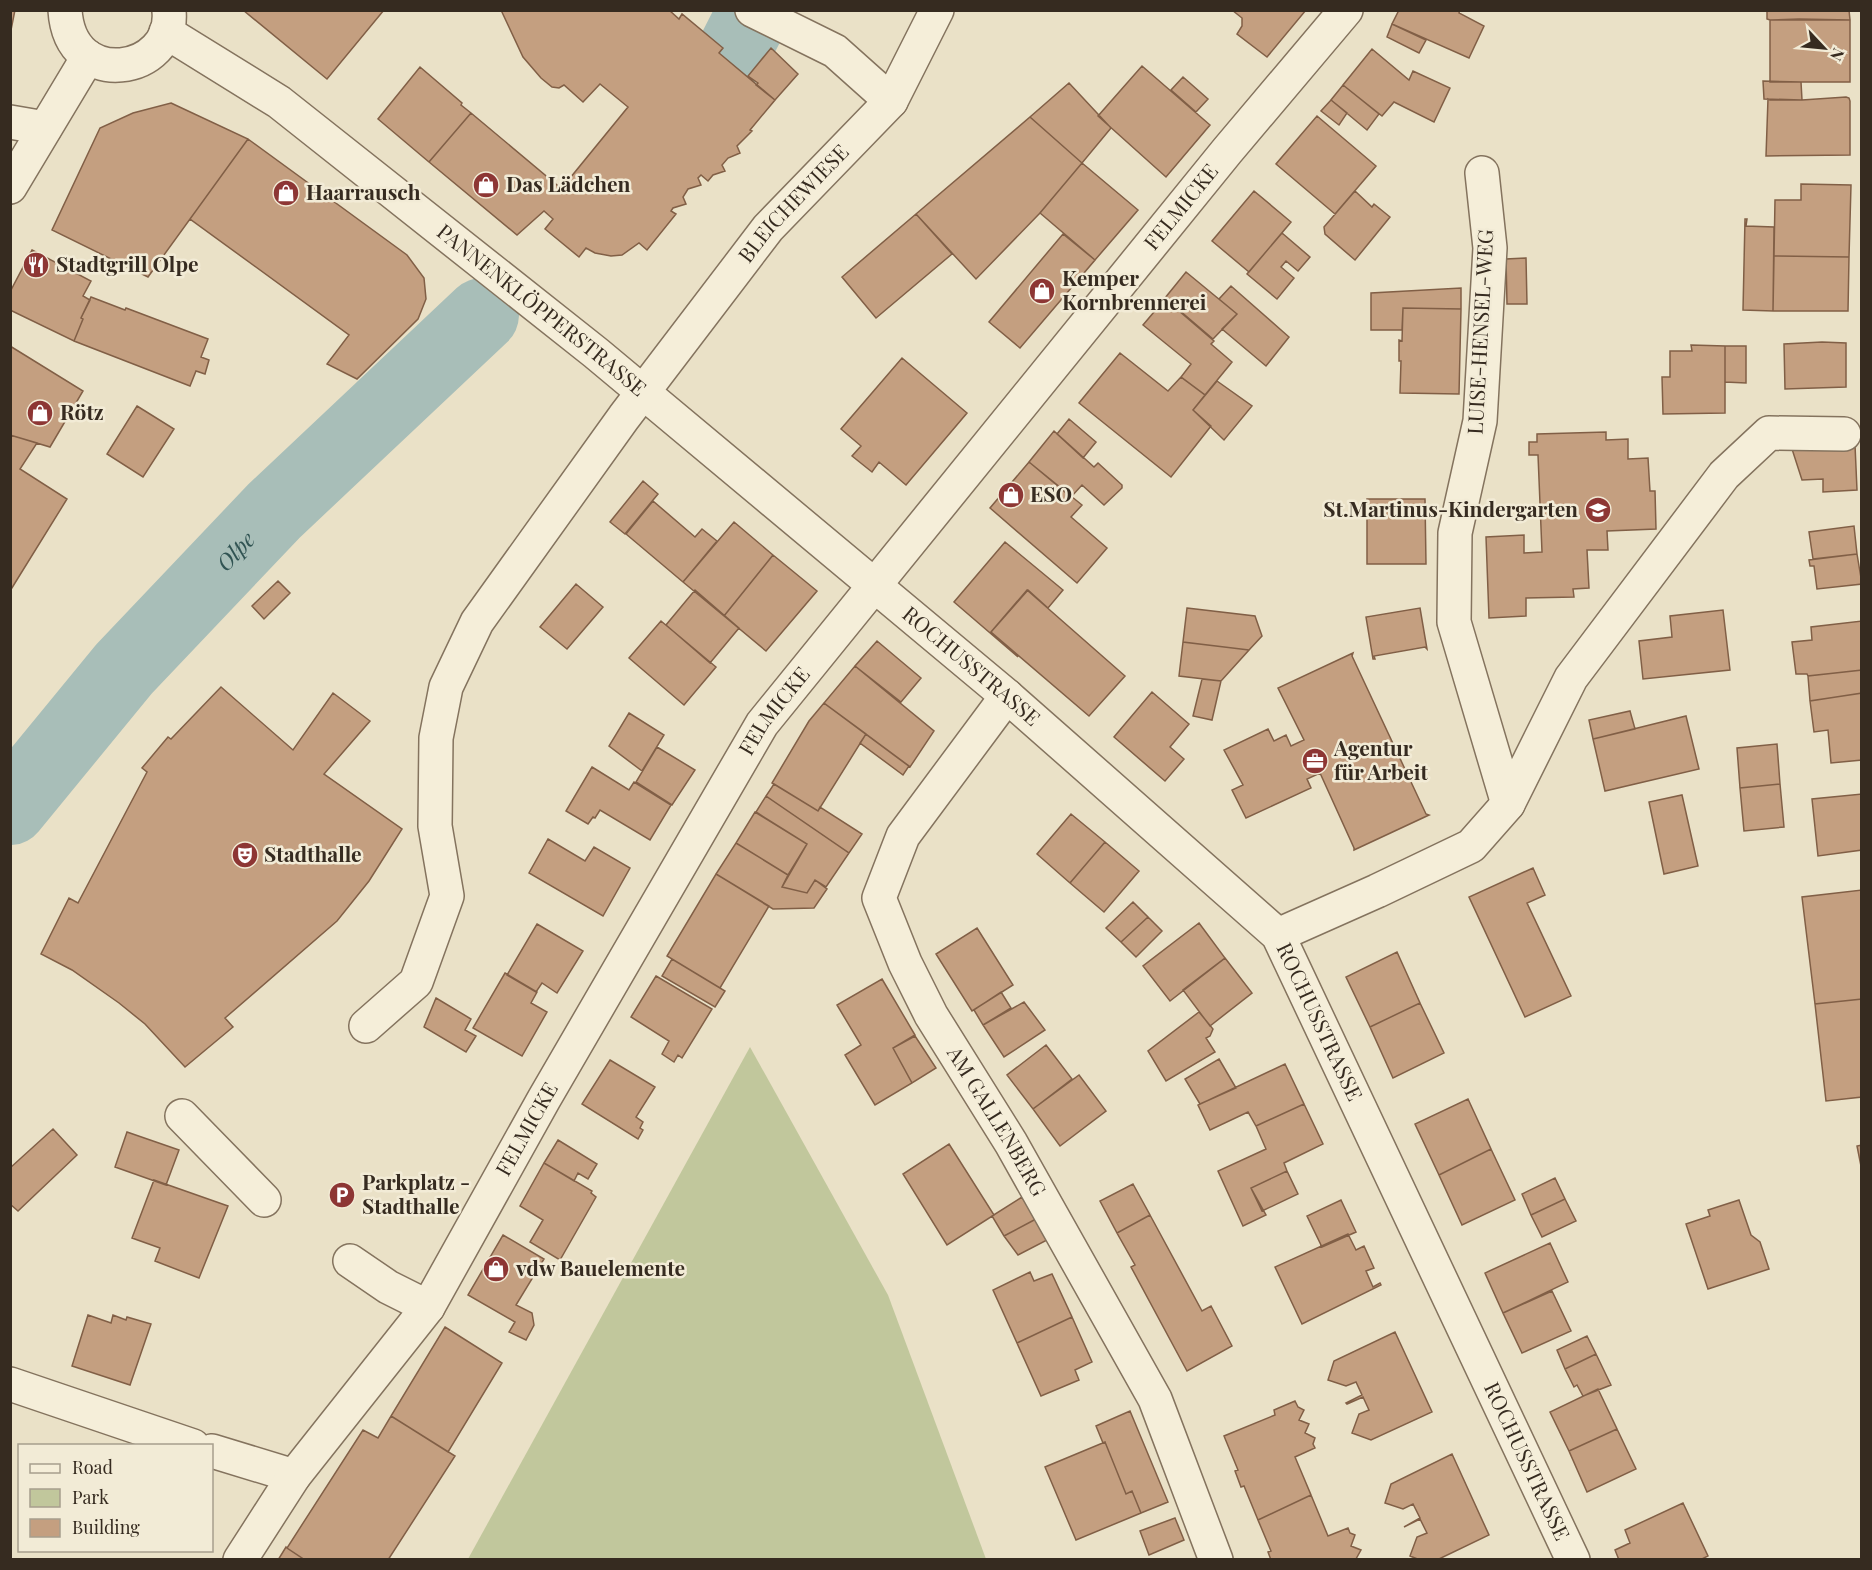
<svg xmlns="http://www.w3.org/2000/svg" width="1872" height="1570" viewBox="0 0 1872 1570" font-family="'Playfair Display',serif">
	<rect width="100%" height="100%" fill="#eae1c7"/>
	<path fill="#c1c79c" d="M750,1047L888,1295L986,1559H468Z"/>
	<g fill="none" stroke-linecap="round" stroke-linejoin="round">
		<g stroke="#a8beb8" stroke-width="74">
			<path d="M733,53L755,10"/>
			<path id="s1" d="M10,808L124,669L274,511L482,315"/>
		</g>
	</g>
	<path fill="#c49f80" stroke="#815f46" stroke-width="1.5" d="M10,10H15L10,35Z
		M243,10H384L327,79Z
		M501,10H669L679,19L682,14L723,48L719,53L775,100L750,130L752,131L737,146L740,153L728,158L722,165L725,171L713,175L708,181L701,175L698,178L701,185L688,189L683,197L686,204L673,208L671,211L676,214L647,250L639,243L622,255L611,256L595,253L586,248L579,257L545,229L553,219L544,211L517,235L429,162L471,113L563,190L566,183L628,107L600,84L583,102L564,85L559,88L552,87L541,78L523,57Z
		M1232,10H1306L1267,57L1237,34L1242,26V18Z
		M1399,10H1460L1459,13L1484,26L1469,58L1392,24Z
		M1767,10H1849L1850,20H1770L1767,19Z
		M1799,19L1850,20V82H1770V20Z
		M1392,24L1426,40L1419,53L1387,37Z
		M771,48L798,74L775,100L756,85L758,83L748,76Z
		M1372,49L1409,80L1413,71L1450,88L1434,122L1394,102L1382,116L1343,85Z
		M1142,66L1210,125L1166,177L1098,116Z
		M420,67L462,103L461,105L471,113L429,162L378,119Z
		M1183,77L1208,99L1196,112L1171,90Z
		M1763,81L1801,82L1802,100L1764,99Z
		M1069,83L1111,128L1082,163L1030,117Z
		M1343,85L1379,114L1367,130L1331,100Z
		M1846,97L1849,98L1850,101V155L1766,156L1768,99L1770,100H1802Z
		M1331,100L1347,113L1339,125L1321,111Z
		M171,103L248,139L148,277L52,230L100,128L133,113Z
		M1317,116L1376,166L1335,214L1276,164Z
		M1030,117L1082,163L1040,213L976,279L916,214Z
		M248,139L407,255L424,278L426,299L418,319L357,379L327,364L349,335L190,219Z
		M1082,163L1138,210L1095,260L1040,213Z
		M1801,184L1851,185L1849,257L1774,256L1775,200H1801Z
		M1254,191L1291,222L1249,272L1212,241Z
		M1355,191L1372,207L1374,204L1390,217L1355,260L1325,234L1324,227Z
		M916,214L952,254L876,318L842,277Z
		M1745,219H1747L1746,226L1774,227L1773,311L1743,310Z
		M1282,233L1310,257L1298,271L1286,261L1281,267L1294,278L1277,299L1247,274Z
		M1063,234L1095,260L1020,348L989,322Z
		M32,250L91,281L83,296L90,300L81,318L83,319L74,341L10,310V292Z
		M1774,256L1849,257L1848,311H1773Z
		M1526,258L1527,304H1507L1506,259Z
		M1186,272L1237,314L1213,339L1165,298Z
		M1231,286L1289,337L1266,366L1222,329L1237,314L1219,299Z
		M1461,288V309L1403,308L1402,330H1371V293Z
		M91,297L125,310L126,308L208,339L201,357L209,360L205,374L196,371L190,386L74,341L83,319L81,318Z
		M1165,299L1214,341L1211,344L1232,362L1205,395L1181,377L1191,364L1143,325Z
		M1403,308L1461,309L1459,394L1400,393L1401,361H1399V340L1402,341Z
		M1822,342L1846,343V387L1785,389L1784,344Z
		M1691,345L1725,346V413L1663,414L1662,377H1670V351H1692Z
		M10,346L83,391L50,447L10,435Z
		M1725,346H1746V383L1725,382Z
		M1120,353L1168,391L1181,377L1205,395L1193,410L1211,426L1171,477L1079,403Z
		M902,358L967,413L906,485L879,462L872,472L852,456L861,446L841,429Z
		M1217,381L1252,406L1224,440L1193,410Z
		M137,406L174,429L143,477L107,454Z
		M1069,419L1096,442L1083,458L1057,434Z
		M1054,431L1094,467L1098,463L1122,485V488L1104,505L1082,485L1071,497L1029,462Z
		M1606,432V440L1628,439V459L1648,458L1650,491H1655L1656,529L1607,531L1608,550H1587L1589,588L1573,589L1574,597L1526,598V616L1489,618L1486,537L1524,535V553L1542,552L1538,455H1529V442H1537V434Z
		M10,435L37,443L20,469L67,499L10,591Z
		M1855,445L1857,490L1823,492V479L1802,480L1792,449Z
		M1029,462L1082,505L1071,517L1107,548L1077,583L990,508Z
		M643,481L658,494L625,534L610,522Z
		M1367,499H1425L1426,564H1367Z
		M653,501L695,537L702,529L717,541L683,582L626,534Z
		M734,522L773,555L724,616L683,582Z
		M1854,526L1857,554L1813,559L1809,532Z
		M1005,542L1063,590L1048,608L1028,590L991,632L1018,657L954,602Z
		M1857,554L1862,584L1817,589L1814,566H1810L1809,560Z
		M773,555L817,591L766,651L724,616Z
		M278,581L290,593L264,619L252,606Z
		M576,584L603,607L567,649L540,627Z
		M695,590L739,628L710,663L666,625Z
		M1027,590L1125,676L1089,716L991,632Z
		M1187,608L1255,616L1262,636L1249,650L1183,642Z
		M1420,608L1427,649L1425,647L1374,656L1375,659H1373L1366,617Z
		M1723,610L1730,670L1643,679L1639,641L1672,637L1670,616Z
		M661,621L716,667L684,705L629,658Z
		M1862,621V670L1808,676L1807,674H1796L1792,642L1812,640L1811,627Z
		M877,641L921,678L901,702L855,666Z
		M1183,642L1249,650L1221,681L1179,676Z
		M1353,653L1352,656L1426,814L1429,815L1354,850V848L1320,773L1307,779L1311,788L1246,818L1232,790L1243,785L1224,750L1268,729L1274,741L1286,735L1291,746L1304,740L1278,688Z
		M855,666L934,731L910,767L824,703Z
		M1862,670V693L1810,701L1808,676Z
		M1202,679L1221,681L1212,720L1193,716Z
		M221,687L293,750L333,693L370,721L324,774L402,829L369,881L337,921L225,1018L233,1027L185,1067L145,1024L119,1003L72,970L41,954L69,898L78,903L147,772L142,768L168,737L171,739Z
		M1152,692L1189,724L1170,747L1184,759L1165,781L1114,737Z
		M1862,693V760L1831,763L1828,730L1814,732L1810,701Z
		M824,703L866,734L818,811L772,783L809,721Z
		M1630,711L1635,729L1593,739L1589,720Z
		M629,713L664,735L642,771L609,746Z
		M1686,716L1699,769L1605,791L1593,739Z
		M866,734L909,766L903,775L860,743Z
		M1777,744L1780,784L1740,788L1737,748Z
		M657,747L695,770L672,805L636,782Z
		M592,767L629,790L634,782L671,805L650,840L600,810L595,818L593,817L588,824L566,811Z
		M774,784L818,811L820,807L862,834L849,853L766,796Z
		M1780,784L1784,827L1744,831L1740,788Z
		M1862,794V850L1818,856L1812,799Z
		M1682,795L1698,866L1664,874L1649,802Z
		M766,796L849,853L826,887L815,880L807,893L782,887L807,844L756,812Z
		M755,812L807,844L788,875L736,843Z
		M1071,814L1105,842L1070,883L1037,854Z
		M548,839L585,861L594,847L630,868L603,916L529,873Z
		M1105,842L1139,871L1104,912L1070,883Z
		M736,843L788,875L782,887L807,893L815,880L827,889L814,908L773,909L716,874Z
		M1533,868L1545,895L1527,903L1571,996L1525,1017L1469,897Z
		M716,874L769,906L720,988L667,956Z
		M1862,890V999L1815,1004L1802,897Z
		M1133,902L1148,917L1121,942L1106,928Z
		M1148,917L1162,931L1136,957L1121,942Z
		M1199,923L1225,958L1170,1001L1143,966Z
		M537,924L583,951L557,993L542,983L536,992L507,975Z
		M977,928L1013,985L972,1011L936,954Z
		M1397,952L1420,1003L1370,1027L1346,977Z
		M1225,958L1252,993L1210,1026L1183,990Z
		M672,959L725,991L715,1007L662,976Z
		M505,973L537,992L531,1003L547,1012L522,1056L473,1028Z
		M656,976L712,1009L682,1058L678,1055L674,1062L662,1054L669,1041L631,1017Z
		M882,979L915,1035L893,1048L912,1083L875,1105L845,1055L861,1045L837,1005Z
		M1001,992L1011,1008L983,1025L974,1010Z
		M436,998L471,1019L465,1030L476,1036L466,1052L424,1027Z
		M1862,999V1097L1826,1101L1815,1004Z
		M1024,1002L1045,1030L1004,1057L983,1025Z
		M1420,1003L1444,1053L1393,1078L1370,1027Z
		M1199,1012L1213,1029L1210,1036L1206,1038L1215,1052L1166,1081L1148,1051Z
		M915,1036L936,1068L912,1083L893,1048Z
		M1046,1045L1072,1079L1033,1109L1007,1075Z
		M1219,1059L1236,1088L1200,1104L1185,1079Z
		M610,1060L655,1087L636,1117L643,1122L640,1128L643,1130L638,1139L582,1104Z
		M1285,1064L1304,1104L1256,1126L1248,1112L1210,1130L1198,1105Z
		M1079,1075L1106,1111L1060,1146L1033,1109Z
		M1468,1099L1491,1149L1439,1175L1415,1124Z
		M1304,1104L1323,1144L1284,1163L1287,1171L1251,1188L1266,1215L1243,1226L1218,1171L1266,1149L1256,1126Z
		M53,1129L77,1155L18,1211L10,1204V1168Z
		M127,1132L179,1150L166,1185L115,1167Z
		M558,1140L597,1164L588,1179L578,1173L574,1181L544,1163Z
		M949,1144L994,1215L947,1245L903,1174Z
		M1862,1145V1171L1857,1146Z
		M1491,1149L1515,1200L1462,1225L1439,1175Z
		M544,1163L592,1191L591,1193L596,1197L560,1260L530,1242L543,1220L520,1206Z
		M1287,1171L1298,1194L1262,1211L1251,1188Z
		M1555,1178L1565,1199L1531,1215L1522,1194Z
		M154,1180L228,1206L199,1278L155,1261L160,1248L132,1238Z
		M1133,1184L1150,1215L1117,1233L1100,1201Z
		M1022,1197L1036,1219L1004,1236L992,1216Z
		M1565,1199L1576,1221L1542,1237L1531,1215Z
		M1341,1200L1356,1232L1322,1247L1307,1216Z
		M1739,1200L1751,1235L1760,1242L1769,1269L1708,1289L1686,1224L1710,1216L1708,1210Z
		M1150,1215L1202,1311L1211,1306L1232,1346L1187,1371L1131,1267L1135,1265L1117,1233Z
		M1036,1219L1049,1239L1018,1255L1004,1236Z
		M1348,1234L1356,1250L1364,1246L1374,1268L1366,1271L1373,1287L1380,1283L1381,1285L1302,1324L1275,1267Z
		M503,1235L544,1259L516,1305L532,1313L534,1325L526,1340L509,1332L515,1322L468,1295Z
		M1550,1243L1568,1282L1503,1313L1485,1273Z
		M1030,1272L1034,1281L1052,1274L1072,1317L1017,1343L993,1290Z
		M1552,1291L1571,1331L1522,1353L1503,1313Z
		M88,1315L111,1323L113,1315L126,1320L127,1317L151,1324L130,1385L72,1366Z
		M1072,1317L1092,1362L1075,1370L1079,1380L1041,1396L1017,1343Z
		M445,1327L502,1363L448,1452L391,1416Z
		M1395,1332L1432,1412L1371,1440L1352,1433L1359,1414L1369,1410L1363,1397L1347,1404L1346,1403L1362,1395L1356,1382L1346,1386L1328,1380L1334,1361Z
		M1587,1336L1596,1354L1565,1369L1557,1350Z
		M1596,1354L1611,1385L1583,1396L1577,1385L1574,1387L1565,1369Z
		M1598,1389L1617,1429L1569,1451L1550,1412Z
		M1295,1401L1298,1407L1304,1410L1299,1420L1309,1424L1305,1433L1315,1438L1313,1444L1315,1448L1295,1457L1311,1495L1258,1520L1244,1486L1241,1487L1235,1471L1238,1470L1224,1436L1275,1415L1274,1410Z
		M1130,1411L1168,1502L1141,1513L1132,1491L1126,1494L1105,1442L1103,1443L1096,1426Z
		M391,1416L455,1456L388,1560H305L287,1548L363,1430L378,1438Z
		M1617,1429L1636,1469L1587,1492L1569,1451Z
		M1105,1442L1126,1494L1132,1491L1141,1513L1076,1540L1045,1467Z
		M1452,1454L1489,1535L1439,1559L1420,1560L1410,1556L1417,1537L1427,1533L1420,1519L1404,1527L1420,1518L1413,1504L1403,1509L1385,1503L1391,1484Z
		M1311,1495L1328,1536L1348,1528L1350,1533L1355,1535L1351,1546L1361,1550L1356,1559L1358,1560H1271L1268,1552L1271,1551L1258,1520Z
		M1683,1503L1708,1556L1700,1560H1619L1615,1550L1630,1543L1625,1530Z
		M1175,1518L1184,1540L1149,1555L1140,1531Z
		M286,1547L287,1548L305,1560H278Z"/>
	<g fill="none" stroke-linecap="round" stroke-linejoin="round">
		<defs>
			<g id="minor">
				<path d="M65,10C70,93 175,73 169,11"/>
				<path d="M752,10L835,51L891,101"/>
				<path id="s2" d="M166,32L279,102L596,353L1007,696L1278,935L1573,1560"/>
				<path d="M10,122L45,128"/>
				<path d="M1482,173L1490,248L1480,421L1455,533L1454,622L1508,804"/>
				<path d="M10,187L88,57"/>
				<path id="s3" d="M1007,696L903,836L879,898L905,963L931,1015L1011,1143L1155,1399L1216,1560"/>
				<path d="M1278,935L1377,891L1471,846L1508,804L1571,678L1724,475L1769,433L1844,434"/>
				<path id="s4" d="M366,1026L416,982L447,896L435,826L436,738L446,687L477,622L624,417L768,228L891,101L937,10"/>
				<path d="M182,1116L264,1200"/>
				<path d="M350,1261L388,1287L428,1307"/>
				<path d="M10,1384L193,1446"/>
				<path d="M212,1451L294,1476"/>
				<path id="s5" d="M240,1560L294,1476L428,1307L544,1099L762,724L1227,151L1346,10"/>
			</g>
		</defs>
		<use href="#minor" stroke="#84735e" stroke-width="36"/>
		<use href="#minor" stroke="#f5eed9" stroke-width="33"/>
	</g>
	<defs>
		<symbol id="shop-disc" viewBox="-11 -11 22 22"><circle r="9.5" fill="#8d3634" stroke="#f2ebd6"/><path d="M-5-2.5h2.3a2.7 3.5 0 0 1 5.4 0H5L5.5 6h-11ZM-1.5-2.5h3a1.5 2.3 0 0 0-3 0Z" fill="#fff"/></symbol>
		<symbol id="restaurant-disc" viewBox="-11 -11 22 22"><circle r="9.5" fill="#8d3634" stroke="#f2ebd6"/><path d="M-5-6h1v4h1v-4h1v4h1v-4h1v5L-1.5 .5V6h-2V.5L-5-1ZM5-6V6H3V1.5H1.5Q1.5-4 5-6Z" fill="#fff"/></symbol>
		<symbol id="school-disc" viewBox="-11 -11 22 22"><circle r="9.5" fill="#8d3634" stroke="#f2ebd6"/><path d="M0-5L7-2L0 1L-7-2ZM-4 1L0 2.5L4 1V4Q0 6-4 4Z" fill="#fff"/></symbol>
		<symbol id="office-disc" viewBox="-11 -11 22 22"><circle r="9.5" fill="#8d3634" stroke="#f2ebd6"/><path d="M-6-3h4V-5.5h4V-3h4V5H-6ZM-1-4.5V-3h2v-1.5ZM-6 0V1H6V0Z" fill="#fff"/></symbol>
		<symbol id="theatre-disc" viewBox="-11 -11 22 22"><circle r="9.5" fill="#8d3634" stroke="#f2ebd6"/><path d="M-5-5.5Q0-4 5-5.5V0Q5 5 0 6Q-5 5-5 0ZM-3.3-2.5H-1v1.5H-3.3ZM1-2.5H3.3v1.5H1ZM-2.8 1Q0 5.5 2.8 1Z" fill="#fff"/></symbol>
		<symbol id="parking-disc" viewBox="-11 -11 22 22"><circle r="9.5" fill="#8d3634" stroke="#f2ebd6"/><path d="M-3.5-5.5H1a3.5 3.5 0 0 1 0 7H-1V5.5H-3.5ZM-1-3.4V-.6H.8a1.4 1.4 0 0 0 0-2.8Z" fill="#fff"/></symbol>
	</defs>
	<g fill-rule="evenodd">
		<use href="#shop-disc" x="471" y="170" width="30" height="30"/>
		<use href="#shop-disc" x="271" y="178" width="30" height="30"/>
		<use href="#restaurant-disc" x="21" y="250" width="30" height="30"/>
		<use href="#shop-disc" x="1027" y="276" width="30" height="30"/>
		<use href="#shop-disc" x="25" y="398" width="30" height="30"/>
		<use href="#shop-disc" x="996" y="480" width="30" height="30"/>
		<use href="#school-disc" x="1583" y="495" width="30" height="30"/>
		<use href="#office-disc" x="1300" y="746" width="30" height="30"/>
		<use href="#theatre-disc" x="230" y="840" width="30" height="30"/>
		<use href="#parking-disc" x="327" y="1180" width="30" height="30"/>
		<use href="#shop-disc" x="481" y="1254" width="30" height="30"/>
	</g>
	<g text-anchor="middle" stroke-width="5" stroke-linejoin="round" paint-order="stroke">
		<g font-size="21" font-weight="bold" fill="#362b20" stroke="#f2ebd6" text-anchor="start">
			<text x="506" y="192">Das Lädchen</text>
			<text x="306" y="200">Haarrausch</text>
			<text x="56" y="272">Stadtgrill Olpe</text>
			<text x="1062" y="286">Kemper<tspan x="1062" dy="24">Kornbrennerei</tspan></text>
			<text x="60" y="420">Rötz</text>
			<text x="1030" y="502">ESO</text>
			<text x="1578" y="517" text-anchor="end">St.Martinus-Kindergarten</text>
			<text x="1334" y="756">Agentur<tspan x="1334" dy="24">für Arbeit</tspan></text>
			<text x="264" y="862">Stadthalle</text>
			<text x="362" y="1190">Parkplatz -<tspan x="362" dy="24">Stadthalle</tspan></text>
			<text x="516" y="1276">vdw Bauelemente</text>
		</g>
		<g font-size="21" fill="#362b20" stroke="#f2ebd6">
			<text dy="7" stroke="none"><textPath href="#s4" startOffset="966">BLEICHEWIESE</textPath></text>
			<text dy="7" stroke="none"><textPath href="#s5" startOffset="1653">FELMICKE</textPath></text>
			<text dy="7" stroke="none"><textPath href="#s2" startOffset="468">PANNENKLÖPPERSTRASSE</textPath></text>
			<text transform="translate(1481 332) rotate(-87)" y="7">LUISE-HENSEL-WEG</text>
			<text dy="7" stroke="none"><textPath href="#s2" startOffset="1026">ROCHUSSTRASSE</textPath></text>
			<text dy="7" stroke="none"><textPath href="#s5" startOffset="1005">FELMICKE</textPath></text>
			<text dy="7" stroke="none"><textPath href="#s2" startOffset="1530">ROCHUSSTRASSE</textPath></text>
			<text dy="7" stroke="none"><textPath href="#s3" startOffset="494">AM GALLENBERG</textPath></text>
			<text dy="7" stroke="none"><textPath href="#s5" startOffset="519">FELMICKE</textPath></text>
			<text dy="7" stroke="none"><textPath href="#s2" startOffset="2016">ROCHUSSTRASSE</textPath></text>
		</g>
		<g font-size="22" font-style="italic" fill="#315453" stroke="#f2ebd6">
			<text dy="8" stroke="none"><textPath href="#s1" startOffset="342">Olpe</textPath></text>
		</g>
	</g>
	<rect width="1872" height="1570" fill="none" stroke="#362b20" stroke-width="24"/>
	<rect x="18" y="1444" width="195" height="108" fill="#f2ebd6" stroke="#a79e8d" stroke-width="1.5"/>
	<rect x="30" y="1464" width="30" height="9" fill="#f5eed9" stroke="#a79e8d" stroke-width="1.5"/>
	<text x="72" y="1474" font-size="18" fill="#362b20">Road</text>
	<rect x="30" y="1489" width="30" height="18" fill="#c1c79c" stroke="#a79e8d" stroke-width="1.5"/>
	<text x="72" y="1504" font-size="18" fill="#362b20">Park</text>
	<rect x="30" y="1519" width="30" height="18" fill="#c49f80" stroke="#a79e8d" stroke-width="1.5"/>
	<text x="72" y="1534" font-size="18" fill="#362b20">Building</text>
	<g transform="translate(1824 48) rotate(116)" stroke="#f2ebd6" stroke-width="4.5" paint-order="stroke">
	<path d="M0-4.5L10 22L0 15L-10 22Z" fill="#362b20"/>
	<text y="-9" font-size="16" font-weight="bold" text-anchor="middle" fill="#362b20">N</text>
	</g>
</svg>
